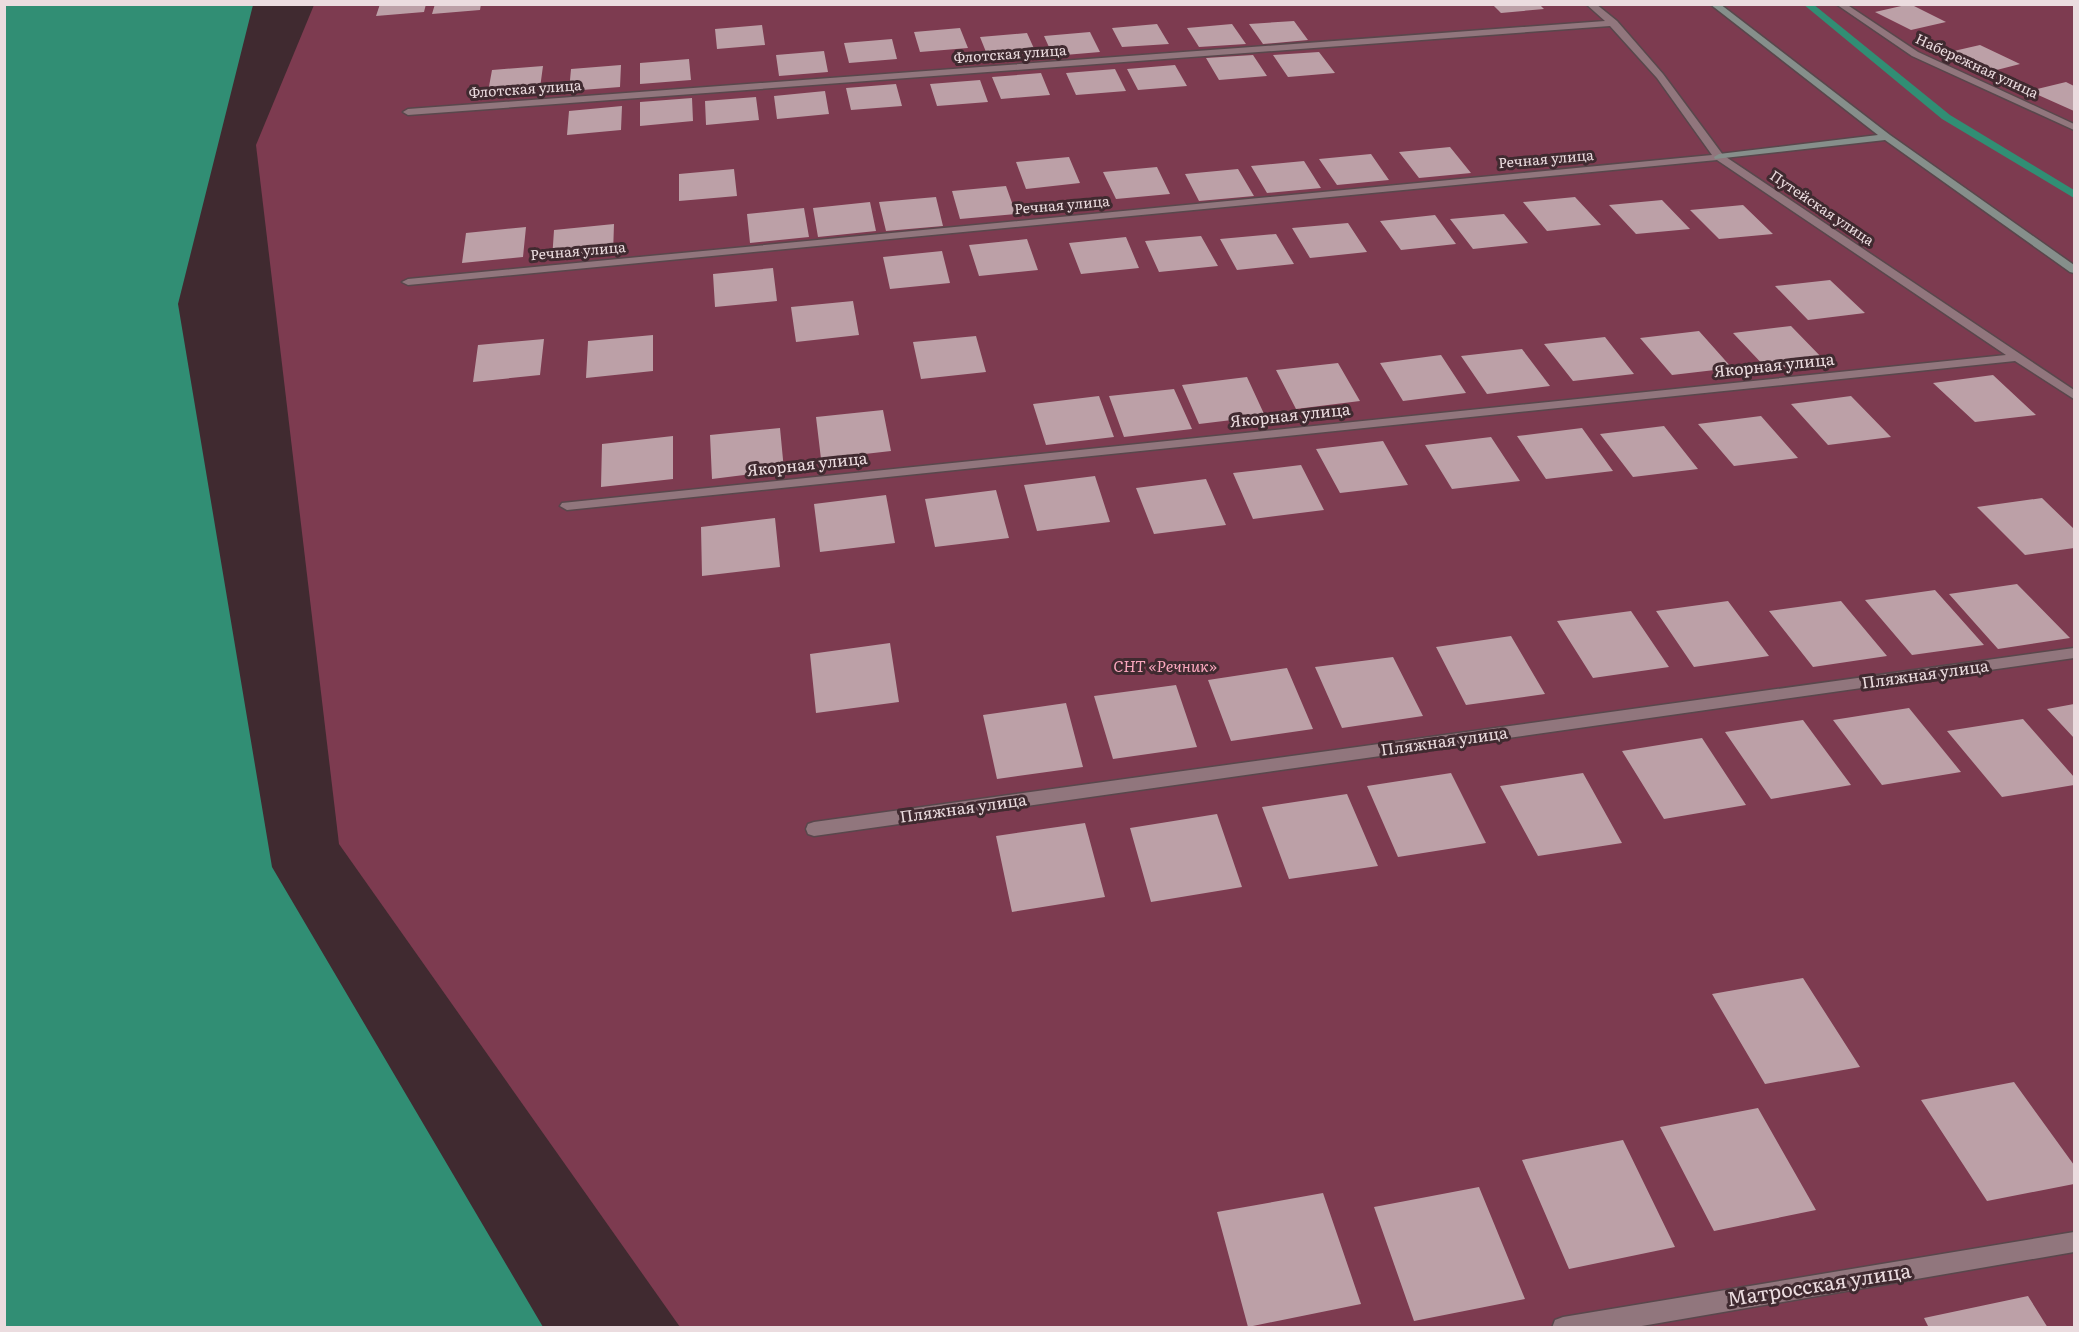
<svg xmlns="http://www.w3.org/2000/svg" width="2079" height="1332" viewBox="0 0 2079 1332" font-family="Literata,serif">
	<rect width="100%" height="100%" fill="#402a30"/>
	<path fill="#7d3b50" d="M314,5H2074V1327H680L339,844L256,145Z"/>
	<path fill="#318e74" d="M5,4L253,5L178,304L272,867L543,1327H5Z"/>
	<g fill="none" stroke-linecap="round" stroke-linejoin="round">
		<path fill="#318e74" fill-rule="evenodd" d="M1803,4H1813L1950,115L2074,190V198L1942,119Z"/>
	</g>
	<path fill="#bca0a7" d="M380,4H426L424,12L376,16Z
		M435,4H481L480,10L432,14Z
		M1492,4H1539L1544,9L1501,13Z
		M1910,4L1946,22L1911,30L1875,12Z
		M1294,21L1308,40L1263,44L1249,24Z
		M1157,24L1169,44L1122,47L1112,28Z
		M1232,24L1246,44L1199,47L1187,28Z
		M762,25L765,45L717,49L715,29Z
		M960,28L968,48L920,52L914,32Z
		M1090,32L1100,52L1053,56L1044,36Z
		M1027,33L1036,53L988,57L980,37Z
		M892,39L897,59L849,63L844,43Z
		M1980,45L2020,64L1985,73L1945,53Z
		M824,51L828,72L779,76L776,55Z
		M1319,52L1335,73L1288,77L1273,55Z
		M1253,55L1267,76L1219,80L1206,58Z
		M689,59L691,80L640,84V63Z
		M621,65L620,87L569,91L571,69Z
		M1175,65L1187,86L1138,90L1127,69Z
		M543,66L540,88L488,92L492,70Z
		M1115,69L1126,91L1076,95L1066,73Z
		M1041,73L1050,95L1001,99L992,77Z
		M980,80L988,102L937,106L930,84Z
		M2066,82L2074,86V111L2029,91Z
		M896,84L902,106L851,110L846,88Z
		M825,91L829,114L777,119L774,96Z
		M756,97L759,120L706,125L705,101Z
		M692,98L693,121L640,126V102Z
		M622,106L621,130L567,135L569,111Z
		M1450,147L1471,173L1419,178L1399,152Z
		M1371,154L1389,180L1337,185L1319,159Z
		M1069,157L1080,183L1026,189L1016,162Z
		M1304,161L1321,188L1267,193L1251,166Z
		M1157,167L1170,194L1116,199L1103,172Z
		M734,169L737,196L679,201V174Z
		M1238,169L1254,196L1199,201L1185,174Z
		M1006,186L1016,214L960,219L952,191Z
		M936,197L943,226L886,231L879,202Z
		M1575,197L1601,225L1547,231L1523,202Z
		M1662,200L1690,229L1636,234L1609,205Z
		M870,202L876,231L818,237L813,208Z
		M1743,205L1773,234L1719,239L1690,210Z
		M804,208L809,237L750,243L747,214Z
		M1504,214L1528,243L1473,249L1450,219Z
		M1435,215L1456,244L1401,250L1380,221Z
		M1348,223L1367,252L1310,258L1292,228Z
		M614,224L613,254L552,260L554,230Z
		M526,227L523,257L462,263L466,233Z
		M1276,234L1294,264L1237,270L1220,239Z
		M1201,236L1218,266L1159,272L1145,241Z
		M1126,237L1139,268L1081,274L1069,243Z
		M1027,239L1038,270L979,276L969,245Z
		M942,251L950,283L890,289L883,257Z
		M773,268L777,301L715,307L713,274Z
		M1830,280L1865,313L1808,320L1775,286Z
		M853,301L859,335L796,342L791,307Z
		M1791,326L1826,362L1767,369L1733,333Z
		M1699,331L1732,368L1672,375L1640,338Z
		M653,335V371L586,378L588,341Z
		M976,336L986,372L921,379L913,342Z
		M1605,337L1634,374L1573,381L1544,344Z
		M544,339L540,375L473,382L478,345Z
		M1522,349L1550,386L1487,394L1461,356Z
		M1441,355L1466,393L1403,401L1380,363Z
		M1338,363L1360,401L1296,409L1276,370Z
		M1993,375L2036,415L1975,422L1933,383Z
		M1247,377L1265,416L1199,424L1182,385Z
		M1174,389L1192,429L1124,437L1109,396Z
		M1099,396L1114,437L1046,445L1033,404Z
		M1851,396L1891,437L1828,445L1791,404Z
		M883,410L891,451L821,459L816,417Z
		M1761,416L1798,458L1734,466L1698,424Z
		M1664,426L1698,469L1633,477L1600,434Z
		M780,428L784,470L712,479L710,435Z
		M1582,428L1613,471L1546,479L1517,436Z
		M673,436V479L601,487L602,444Z
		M1491,437L1520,481L1452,489L1425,445Z
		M1383,441L1408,485L1340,493L1316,449Z
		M1301,465L1324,510L1253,519L1233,473Z
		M1095,476L1110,522L1037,531L1024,485Z
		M1206,479L1226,525L1154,534L1136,488Z
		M996,490L1009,538L935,547L925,499Z
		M886,495L895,543L820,552L814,504Z
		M2042,498L2074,529V548L2025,555L1977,507Z
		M775,518L780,567L702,576L701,527Z
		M2017,584L2070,638L1998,649L1949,594Z
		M1935,590L1984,645L1912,655L1865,600Z
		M1728,601L1769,656L1694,667L1656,611Z
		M1841,601L1887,656L1813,667L1769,611Z
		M1631,611L1669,667L1593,678L1557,621Z
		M1511,636L1545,694L1466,705L1436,647Z
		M890,643L899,702L816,713L810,654Z
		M1393,657L1423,716L1342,728L1315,667Z
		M1287,668L1313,729L1231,741L1208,680Z
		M1176,685L1197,747L1113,759L1094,696Z
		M1066,703L1083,767L997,779L983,715Z
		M2074,704V738L2047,709Z
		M1909,708L1961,772L1882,785L1833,720Z
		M2023,719L2074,777V785L2002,797L1947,731Z
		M1803,720L1851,785L1771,799L1725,732Z
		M1702,738L1746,805L1664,819L1622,751Z
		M1451,773L1486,843L1398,857L1367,786Z
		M1583,773L1622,843L1538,856L1500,786Z
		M1347,794L1378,866L1289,879L1262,807Z
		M1217,814L1242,887L1151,902L1130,828Z
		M1085,823L1105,897L1012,912L996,836Z
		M1803,978L1860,1067L1765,1084L1712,994Z
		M2014,1082L2074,1165V1184L1987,1201L1921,1100Z
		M1758,1108L1816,1210L1714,1231L1660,1127Z
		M1623,1140L1675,1247L1569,1269L1522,1160Z
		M1479,1187L1525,1299L1414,1321L1374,1207Z
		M1323,1193L1361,1304L1248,1327L1217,1212Z
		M2028,1296L2048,1328H1929L1924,1318Z"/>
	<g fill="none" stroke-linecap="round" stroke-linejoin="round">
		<defs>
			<path id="street" d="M1586,4H1596L1617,21L1663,74L1723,155L2074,390V399L2015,361L567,510L560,506L562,503L2006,355L1717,160L408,285L402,282L408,279L1712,155L1657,78L1610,26L408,115L403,112L408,109L1605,21Z
				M1836,4H1846L1918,52L2074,124V130L1912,56Z
				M2074,648V658L814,836L808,834L806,829L808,824L814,822Z
				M2074,1232V1252L1630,1328H1552L1555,1320L1563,1317Z"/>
			<path id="secondary" d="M1710,4H1720L1890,135L2074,265V273L2070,272L1885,140L1715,159L1714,157L1719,154L1878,135Z"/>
		</defs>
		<use href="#street" stroke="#59474c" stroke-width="3"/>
		<use href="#secondary" stroke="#59474c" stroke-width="3"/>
		<use href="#street" fill="#91767d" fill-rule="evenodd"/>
		<use href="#secondary" fill="#868f8b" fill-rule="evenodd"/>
	</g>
	<g text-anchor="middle" stroke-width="6" stroke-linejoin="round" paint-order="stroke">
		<g font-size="14" fill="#ebdcdf" stroke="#402a30">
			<text transform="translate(1010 54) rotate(-4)" y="5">Флотская улица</text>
			<text transform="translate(1977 66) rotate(25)" y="5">Набережная улица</text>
			<text transform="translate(525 89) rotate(-4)" y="5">Флотская улица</text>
			<text transform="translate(1546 159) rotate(-5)" y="5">Речная улица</text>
			<text transform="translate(1062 205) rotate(-5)" y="5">Речная улица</text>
			<text transform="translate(1822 208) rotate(34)" y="5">Путейская улица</text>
			<text transform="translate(578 251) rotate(-5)" y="5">Речная улица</text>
		</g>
		<g font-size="16" fill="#ebdcdf" stroke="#402a30">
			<text transform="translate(1774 365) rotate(-6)" y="6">Якорная улица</text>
			<text transform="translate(1290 415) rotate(-6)" y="6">Якорная улица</text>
			<text transform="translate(807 464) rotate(-6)" y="6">Якорная улица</text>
			<text transform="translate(1925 674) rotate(-8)" y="6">Пляжная улица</text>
			<text transform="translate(1444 741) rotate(-8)" y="6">Пляжная улица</text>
			<text transform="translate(963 808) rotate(-8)" y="6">Пляжная улица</text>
		</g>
		<g font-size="16" font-style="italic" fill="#faa7be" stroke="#402a30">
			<text x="1165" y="672">СНТ «Речник»</text>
		</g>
		<g font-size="20" fill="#ebdcdf" stroke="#402a30">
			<text transform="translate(1819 1285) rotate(-9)" y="7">Матросская улица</text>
		</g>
	</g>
	<rect width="2079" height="1332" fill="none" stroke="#ebdcdf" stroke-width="12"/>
</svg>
